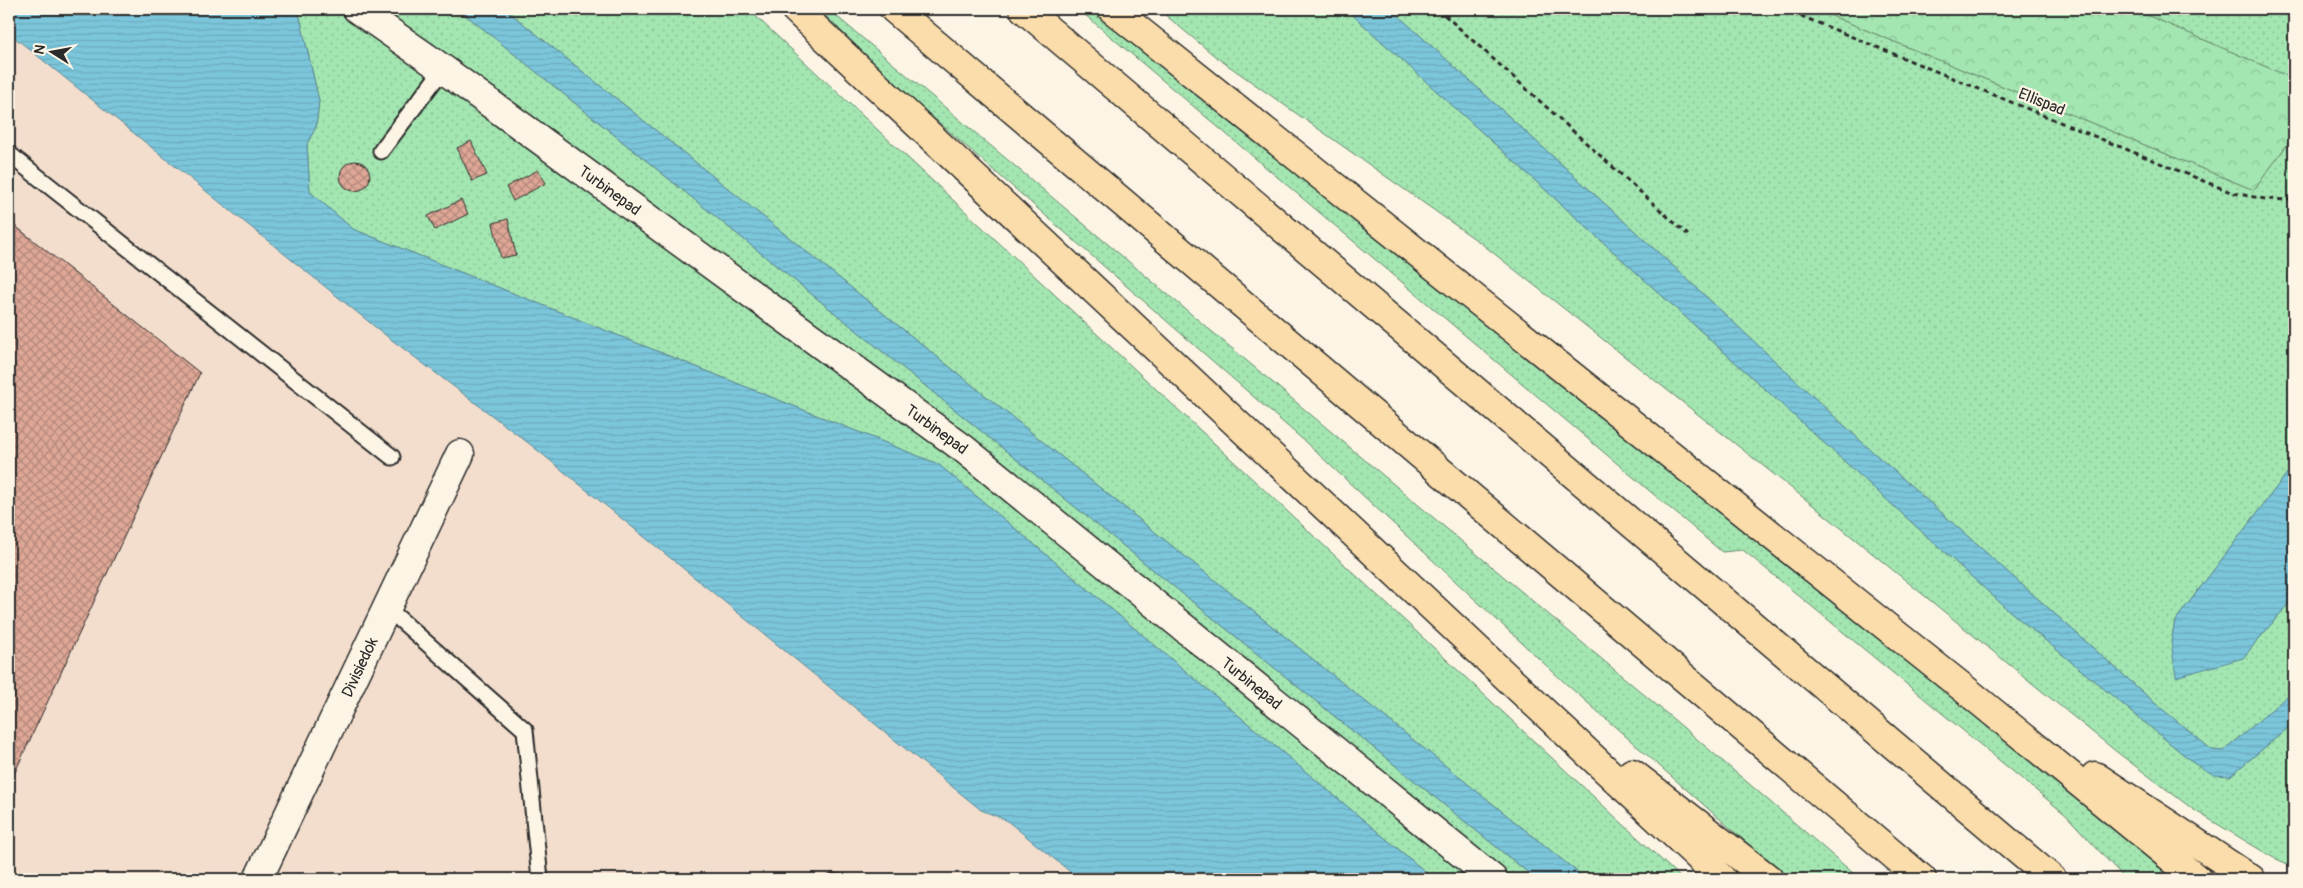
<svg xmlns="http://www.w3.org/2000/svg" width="2303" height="888" viewBox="0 0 2303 888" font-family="Pangolin,sans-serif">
	<defs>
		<pattern id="grass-dots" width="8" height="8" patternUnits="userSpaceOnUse" patternTransform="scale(1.25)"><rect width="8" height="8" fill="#a3e6b1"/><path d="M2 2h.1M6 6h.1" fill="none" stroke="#8cc598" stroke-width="1.8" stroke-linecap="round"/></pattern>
		<pattern id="forest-crowns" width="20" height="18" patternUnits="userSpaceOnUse" patternTransform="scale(1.25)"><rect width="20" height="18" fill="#a3e6b1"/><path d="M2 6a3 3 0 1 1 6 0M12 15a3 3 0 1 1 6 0" fill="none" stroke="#8cc598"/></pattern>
		<pattern id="water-rules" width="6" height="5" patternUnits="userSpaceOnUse" patternTransform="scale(1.25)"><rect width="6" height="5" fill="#7bc6db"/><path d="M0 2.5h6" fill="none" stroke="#6aaabc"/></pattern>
		<pattern id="building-cross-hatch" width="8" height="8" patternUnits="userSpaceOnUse" patternTransform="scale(1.25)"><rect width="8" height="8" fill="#dea796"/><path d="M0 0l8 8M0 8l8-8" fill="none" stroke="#b4887b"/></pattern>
	</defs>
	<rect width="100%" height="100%" fill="#fcf5e5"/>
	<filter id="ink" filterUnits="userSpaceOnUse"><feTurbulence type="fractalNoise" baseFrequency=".02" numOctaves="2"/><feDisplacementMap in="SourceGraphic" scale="10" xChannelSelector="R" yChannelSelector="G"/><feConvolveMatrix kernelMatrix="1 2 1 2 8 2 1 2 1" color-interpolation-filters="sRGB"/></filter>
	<g filter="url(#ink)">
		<path fill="#f3decd" d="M9,33L384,334L531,445L981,810L1006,820L1079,879H9Z"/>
		<path fill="url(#grass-dots)" stroke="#67886e" d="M298,9H453L467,16L1536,879H1434L938,464L353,229L310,192L307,144L316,127L319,101Z
			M505,9H748L1682,879H1586Z
			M818,9H828L1691,734L1860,879H1788L1564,682L1302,439L913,100Z
			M1078,9H1095L1696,485L2180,879H2125L2066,815L1743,550L1722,552Z
			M1158,9H1346L2006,608L2195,764L2230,776L2294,723V867L2272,857L2194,810L2118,753L1814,506L1482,244L1216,57Z
			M1391,9H1815L2254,190L2294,135V464L2175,621L2171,642L2243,658L2294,597V690L2224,751L2212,750L2156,704L1864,444L1672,265Z
			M2133,9H2294V79Z"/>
		<path fill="url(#forest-crowns)" stroke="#67886e" d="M1815,9H2133L2294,79V135L2254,190Z"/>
		<path fill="url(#water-rules)" stroke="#5b8895" d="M9,9H298L319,101L316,127L307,144L310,192L353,229L938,464L1434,879H1079L1006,820L981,810L531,445L384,334L9,33Z
			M453,9H505L1586,879H1536L467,16Z
			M1346,9H1391L1672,265L1864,444L2156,704L2212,750L2224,751L2294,690V723L2230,776L2214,775L2195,764L2006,608Z
			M2294,464V597L2243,658L2176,677L2171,642L2175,621Z"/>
		<path fill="url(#building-cross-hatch)" stroke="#2b2b2b" d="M471,141L487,175L472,181L457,148Z
			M340 176a15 15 0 1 1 30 0a15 15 0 1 1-30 0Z
			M538,170L546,183L513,201L506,187Z
			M461,200L468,214L435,230L428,216Z
			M508,219L516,255L501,258L493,223Z
			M9,221L200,373L9,785Z
			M833,873L847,875L855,879H820Z"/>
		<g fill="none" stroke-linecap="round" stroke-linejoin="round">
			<defs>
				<path id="lane" d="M381,151L443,69
					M9,154L392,457
					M387,608L525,730L540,879"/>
				<path id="street" d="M357,9L443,69L964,449L1493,879
					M258,879L460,454"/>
				<path id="highway" d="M795,9L1722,879
					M894,9L1922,879
					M1024,9L2052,879
					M1112,9L1967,691L2197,879
					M1632,773L1769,879
					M2095,776L2251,879"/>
			</defs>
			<use href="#lane" stroke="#2b2b2b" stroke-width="19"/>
			<use href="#street" stroke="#2b2b2b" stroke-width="31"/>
			<use href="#highway" stroke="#2b2b2b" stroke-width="31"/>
			<path stroke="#2b2b2b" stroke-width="3" stroke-dasharray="5 4" stroke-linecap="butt" d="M1438,9L1688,235
				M1784,9L2233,193L2265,199L2294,200"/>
			<use href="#lane" stroke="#fcf5e5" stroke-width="15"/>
			<use href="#street" stroke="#fcf5e5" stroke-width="28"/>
			<use href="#highway" stroke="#fbddab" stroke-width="28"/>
		</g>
	</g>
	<g text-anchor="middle" stroke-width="4.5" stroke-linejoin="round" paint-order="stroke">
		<g font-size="16" fill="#2b2b2b" stroke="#fcf5e5">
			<text transform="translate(2042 101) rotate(22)" y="6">Ellispad</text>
			<text transform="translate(610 190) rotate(36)" y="6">Turbinepad</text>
			<text transform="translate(937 429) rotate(36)" y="6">Turbinepad</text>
			<text transform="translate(359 667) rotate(-65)" y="6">Divisiedok</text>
			<text transform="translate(1252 683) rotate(39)" y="6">Turbinepad</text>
		</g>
	</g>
	<rect width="2303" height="888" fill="none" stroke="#fcf5e5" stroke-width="30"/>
	<rect x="15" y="15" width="2273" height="858" fill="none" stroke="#2b2b2b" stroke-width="2" filter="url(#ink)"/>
	<g transform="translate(52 52) rotate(281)" stroke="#fcf5e5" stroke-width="4" paint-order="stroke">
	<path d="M0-4L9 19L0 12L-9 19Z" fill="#2b2b2b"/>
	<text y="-8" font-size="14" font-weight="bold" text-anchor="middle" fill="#2b2b2b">N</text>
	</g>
</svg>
